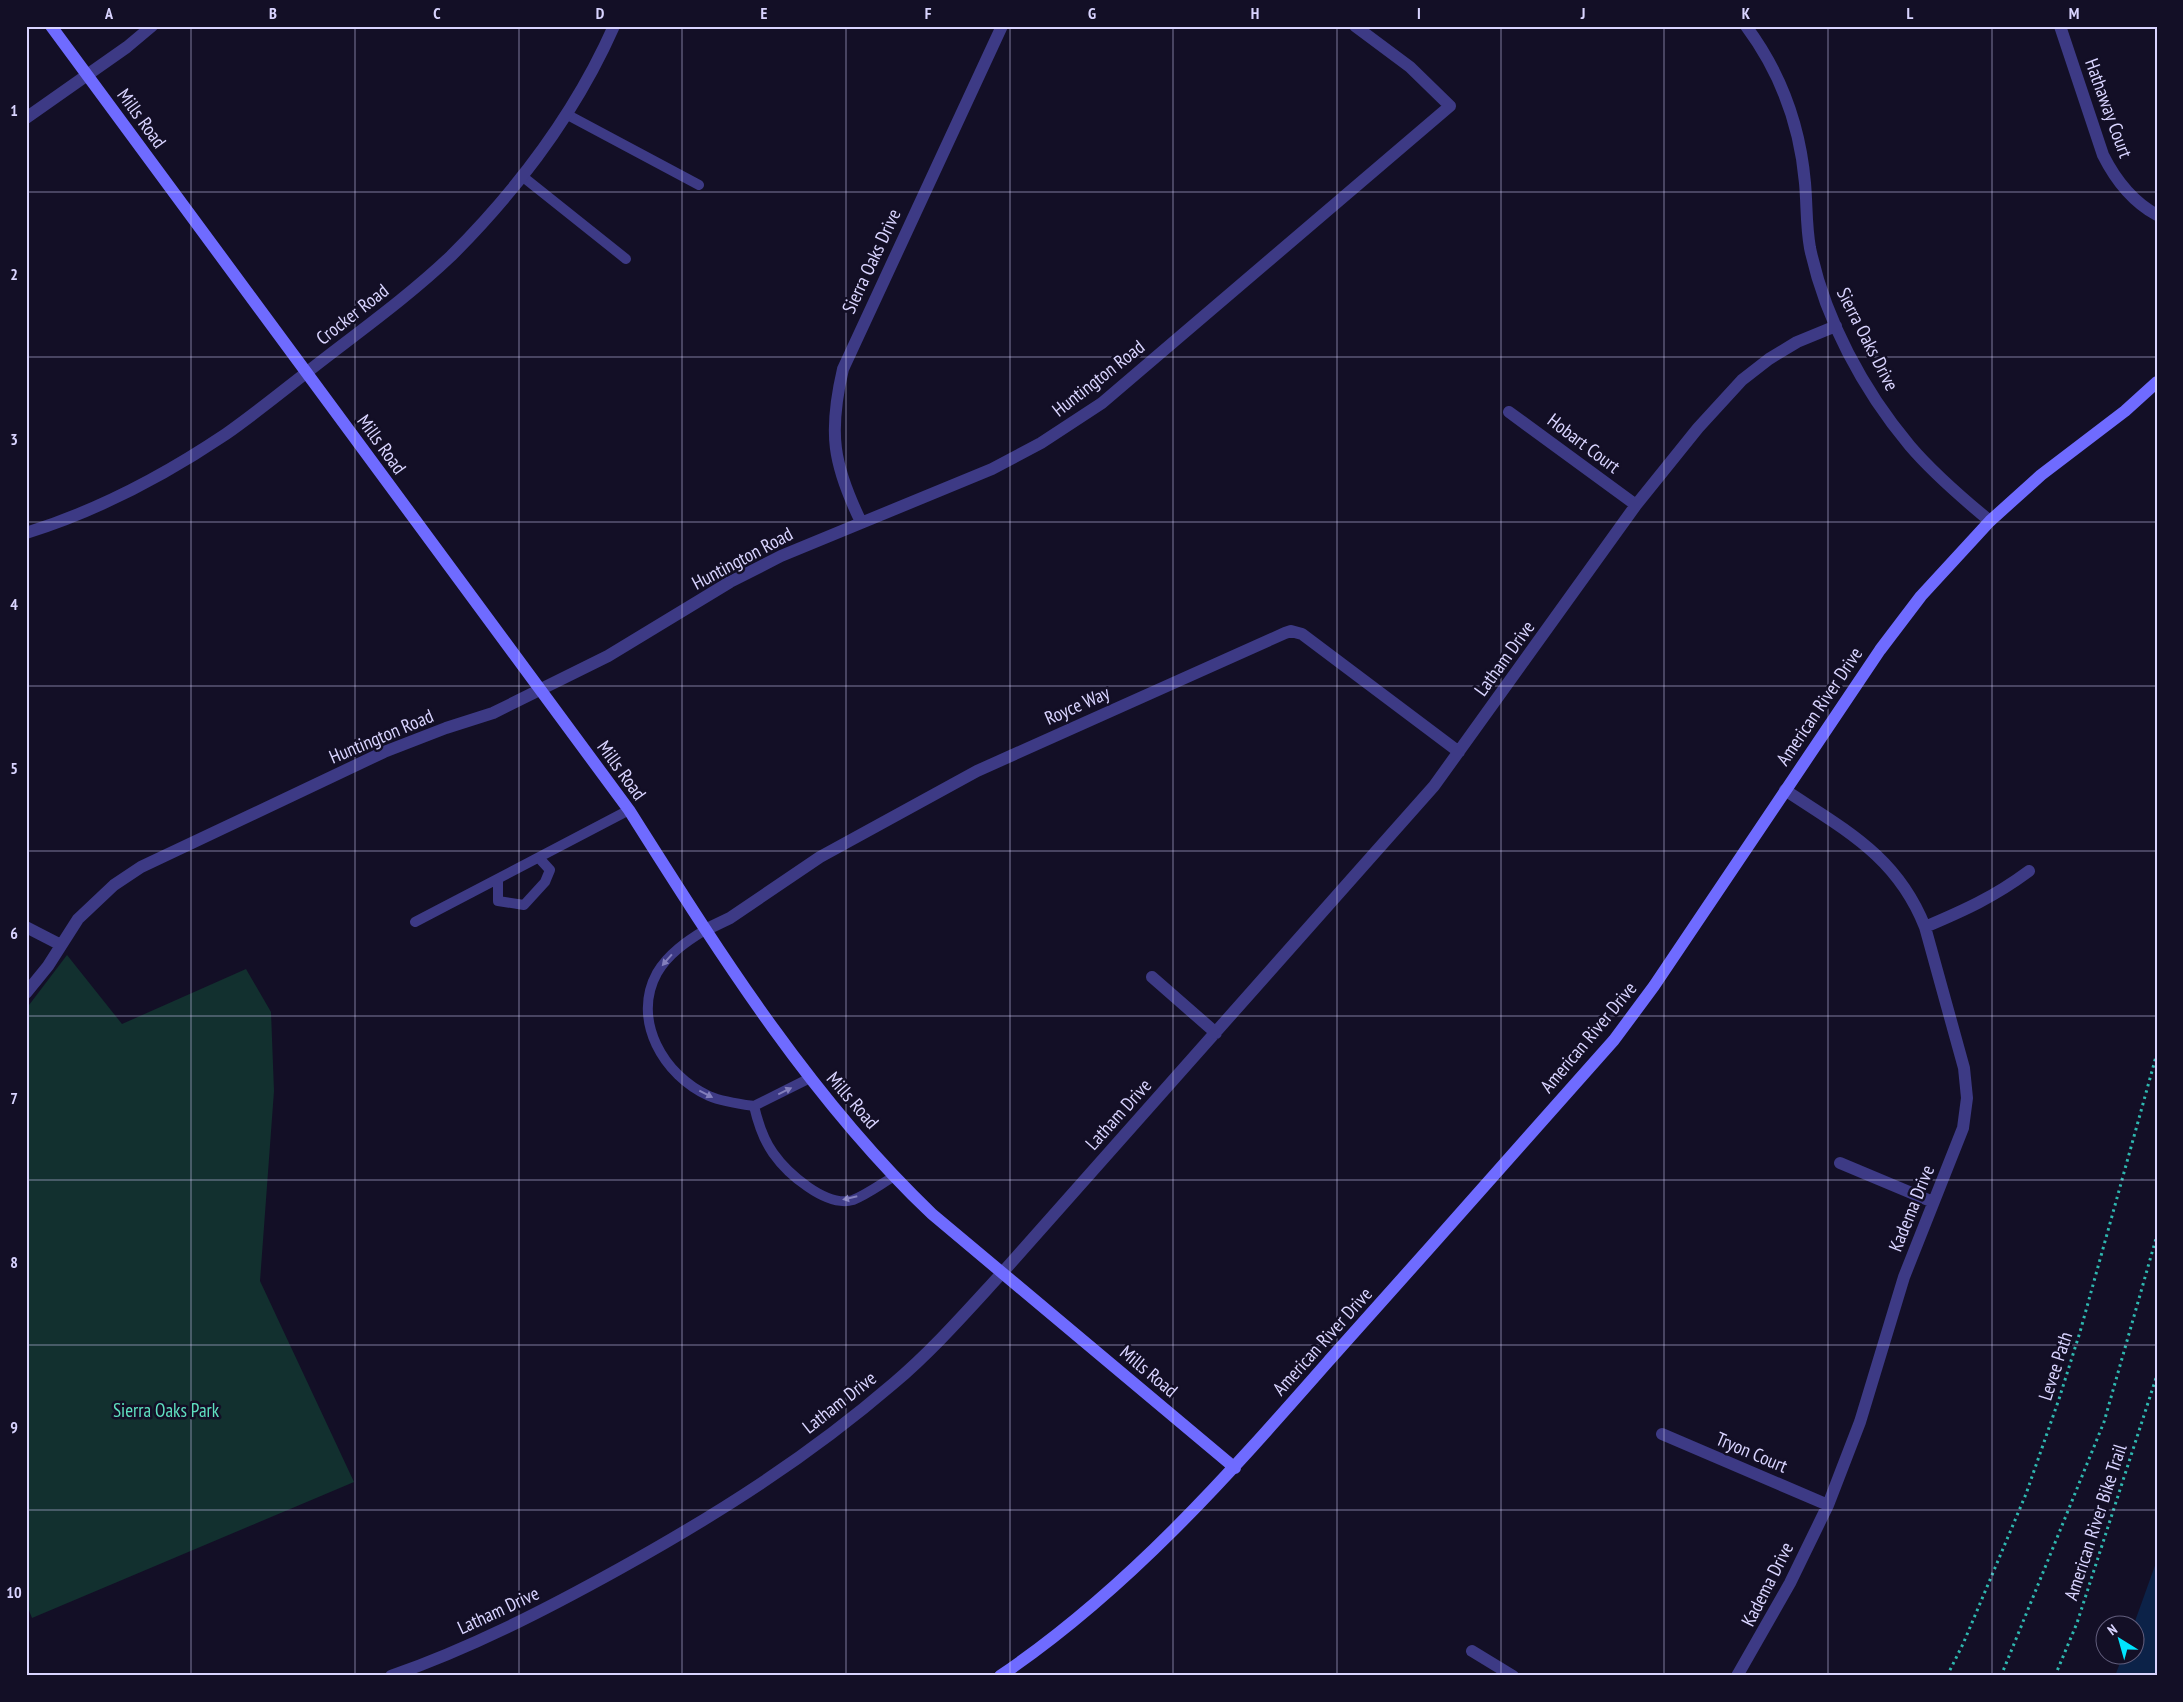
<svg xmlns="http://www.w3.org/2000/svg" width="2183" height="1702" viewBox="0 0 2183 1702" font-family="'PT Sans Narrow',sans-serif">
	<rect width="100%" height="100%" fill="#130f26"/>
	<path fill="#12302f" d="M67,955L122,1024L246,969L271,1012L274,1091L260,1281L354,1482L32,1618L26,1603V1009Z"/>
	<path fill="#0c2248" d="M2157,1560V1676H2115L2123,1655L2136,1654V1624H2134Z"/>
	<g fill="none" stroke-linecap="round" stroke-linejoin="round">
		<path stroke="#2fb8b0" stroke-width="3" stroke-dasharray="2.5 4" stroke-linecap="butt" d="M1947,1676L1963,1644L2026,1494L2059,1399L2080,1332L2157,1053
			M2001,1676L2104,1422L2157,1235
			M2055,1676L2077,1623L2157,1375"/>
		<path stroke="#3d3a85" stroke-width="10" d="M566,114L699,185
			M522,176L626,259
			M498,879V901L524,905L545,882L550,870L539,858
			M415,922L629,810
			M705,930C687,941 668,954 657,973C631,1020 664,1076 709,1096C723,1102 739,1104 754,1106
			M810,1078L754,1106C758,1123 763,1139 773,1153C787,1173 826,1208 853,1200C866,1195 881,1184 893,1177"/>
		<path stroke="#3d3a85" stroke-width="12" d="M1746,26C1781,73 1800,125 1805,183C1807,205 1806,226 1810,248C1825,319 1863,390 1910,446C1934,474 1962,498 1990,521
			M2060,26L2103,155C2115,179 2133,202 2157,215
			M26,118L127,47L152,26
			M1509,412L1636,505
			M861,522C833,464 828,433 843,369L1002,26
			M26,533C97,511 165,475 226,434C256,413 285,389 315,366C360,331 409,296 451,256C517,190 576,112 614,26
			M26,927L61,945
			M1925,927C1965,910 1994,897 2029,871
			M705,930L730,918L820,857L977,771L1285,633L1291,631L1302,634L1459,752
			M1152,977L1216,1033
			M26,993L48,966L78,919L114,885L141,867L384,752L446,728L493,713L608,656L730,582L781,556L992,469L1041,443L1102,403L1450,106L1410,67L1355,26
			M1840,1163L1933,1202
			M1662,1434L1828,1505
			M1472,1651L1513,1676
			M391,1676C471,1648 545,1610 619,1569C718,1514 808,1457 894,1383C933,1350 967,1311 1002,1273L1434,786L1636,505L1698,428L1742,380L1769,359L1797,342L1836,326
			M1737,1676L1790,1583L1828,1505L1860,1422L1904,1277L1963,1128L1967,1098L1964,1068L1925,927C1897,856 1845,830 1785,790"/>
		<path stroke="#6f6bff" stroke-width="12" d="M51,26L629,810C719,952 810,1098 932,1214L1235,1468
			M1000,1676C1129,1589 1231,1472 1333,1356C1427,1251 1521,1145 1614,1040L1654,986L1880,650L1921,596L1990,521L2041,475L2125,411L2157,382"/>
	</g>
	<defs><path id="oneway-solid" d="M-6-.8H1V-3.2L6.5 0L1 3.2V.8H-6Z" transform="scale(1.25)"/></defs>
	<g fill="#837fbc">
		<use href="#oneway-solid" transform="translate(667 960) rotate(131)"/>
		<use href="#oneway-solid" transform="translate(785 1091) rotate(-26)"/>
		<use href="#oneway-solid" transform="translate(706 1094) rotate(27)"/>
		<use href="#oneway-solid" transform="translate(850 1198) rotate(167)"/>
	</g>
	<path fill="none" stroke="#d9d4ff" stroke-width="1" stroke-opacity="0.55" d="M191,26V1676M355,26V1676M519,26V1676M682,26V1676M846,26V1676M1010,26V1676M1173,26V1676M1337,26V1676M1501,26V1676M1664,26V1676M1828,26V1676M1992,26V1676M26,192H2157M26,357H2157M26,522H2157M26,686H2157M26,851H2157M26,1016H2157M26,1180H2157M26,1345H2157M26,1510H2157"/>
	<g text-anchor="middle" stroke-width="5" stroke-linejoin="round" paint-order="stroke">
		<g font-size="19" fill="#d9d4ff" stroke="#130f26">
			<text transform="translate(2109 108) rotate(70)" y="7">Hathaway Court</text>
			<text transform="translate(142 118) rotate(54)" y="7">Mills Road</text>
			<text transform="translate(871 261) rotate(-65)" y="7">Sierra Oaks Drive</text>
			<text transform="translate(352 314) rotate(-38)" y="7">Crocker Road</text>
			<text transform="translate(1868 339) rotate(63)" y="7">Sierra Oaks Drive</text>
			<text transform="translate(1098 378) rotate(-38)" y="7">Huntington Road</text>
			<text transform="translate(1584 443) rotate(37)" y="7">Hobart Court</text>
			<text transform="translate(382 444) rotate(54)" y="7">Mills Road</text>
			<text transform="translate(742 558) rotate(-28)" y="7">Huntington Road</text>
			<text transform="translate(1504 658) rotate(-54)" y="7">Latham Drive</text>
			<text transform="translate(1077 705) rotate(-24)" y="7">Royce Way</text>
			<text transform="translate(1819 706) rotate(-56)" y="7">American River Drive</text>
			<text transform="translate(381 736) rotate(-23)" y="7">Huntington Road</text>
			<text transform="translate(622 770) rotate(54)" y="7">Mills Road</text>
			<text transform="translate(1588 1037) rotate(-50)" y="7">American River Drive</text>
			<text transform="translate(853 1100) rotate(49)" y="7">Mills Road</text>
			<text transform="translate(1118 1114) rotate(-48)" y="7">Latham Drive</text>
			<text transform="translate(1911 1208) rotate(-68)" y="7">Kadema Drive</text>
			<text transform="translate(1322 1341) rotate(-48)" y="7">American River Drive</text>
			<text transform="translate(2055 1366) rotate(-72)" y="7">Levee Path</text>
			<text transform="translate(1149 1371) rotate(40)" y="7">Mills Road</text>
			<text transform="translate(839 1402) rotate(-38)" y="7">Latham Drive</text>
			<text transform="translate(1752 1452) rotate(23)" y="7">Tryon Court</text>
			<text transform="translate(2095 1522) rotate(-72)" y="7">American River Bike Trail</text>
			<text transform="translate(1767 1584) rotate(-63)" y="7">Kadema Drive</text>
			<text transform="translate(498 1610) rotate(-25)" y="7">Latham Drive</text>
		</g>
		<g font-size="19" fill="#5fe0c0" stroke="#130f26">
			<text x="166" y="1417">Sierra Oaks Park</text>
		</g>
	</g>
	<rect width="2183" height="1702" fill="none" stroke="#130f26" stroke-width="55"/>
	<g transform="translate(2120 1640) rotate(323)"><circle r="24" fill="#130f26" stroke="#625e7d"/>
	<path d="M0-4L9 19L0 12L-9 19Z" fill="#00e5ff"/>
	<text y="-8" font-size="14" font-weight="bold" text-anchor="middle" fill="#d9d4ff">N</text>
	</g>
	<rect x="28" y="28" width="2128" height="1646" fill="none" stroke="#d9d4ff" stroke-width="2"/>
	<g font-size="16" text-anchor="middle" font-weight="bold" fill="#d9d4ff">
		<text x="109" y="19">A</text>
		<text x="273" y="19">B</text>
		<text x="437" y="19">C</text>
		<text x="600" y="19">D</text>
		<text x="764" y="19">E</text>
		<text x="928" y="19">F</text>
		<text x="1092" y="19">G</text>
		<text x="1255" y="19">H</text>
		<text x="1419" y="19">I</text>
		<text x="1583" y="19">J</text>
		<text x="1746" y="19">K</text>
		<text x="1910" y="19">L</text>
		<text x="2074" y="19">M</text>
		<text x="14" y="116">1</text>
		<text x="14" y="280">2</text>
		<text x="14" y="445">3</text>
		<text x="14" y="610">4</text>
		<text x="14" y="774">5</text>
		<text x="14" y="939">6</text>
		<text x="14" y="1104">7</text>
		<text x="14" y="1268">8</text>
		<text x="14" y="1433">9</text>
		<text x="14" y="1598">10</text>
	</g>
</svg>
